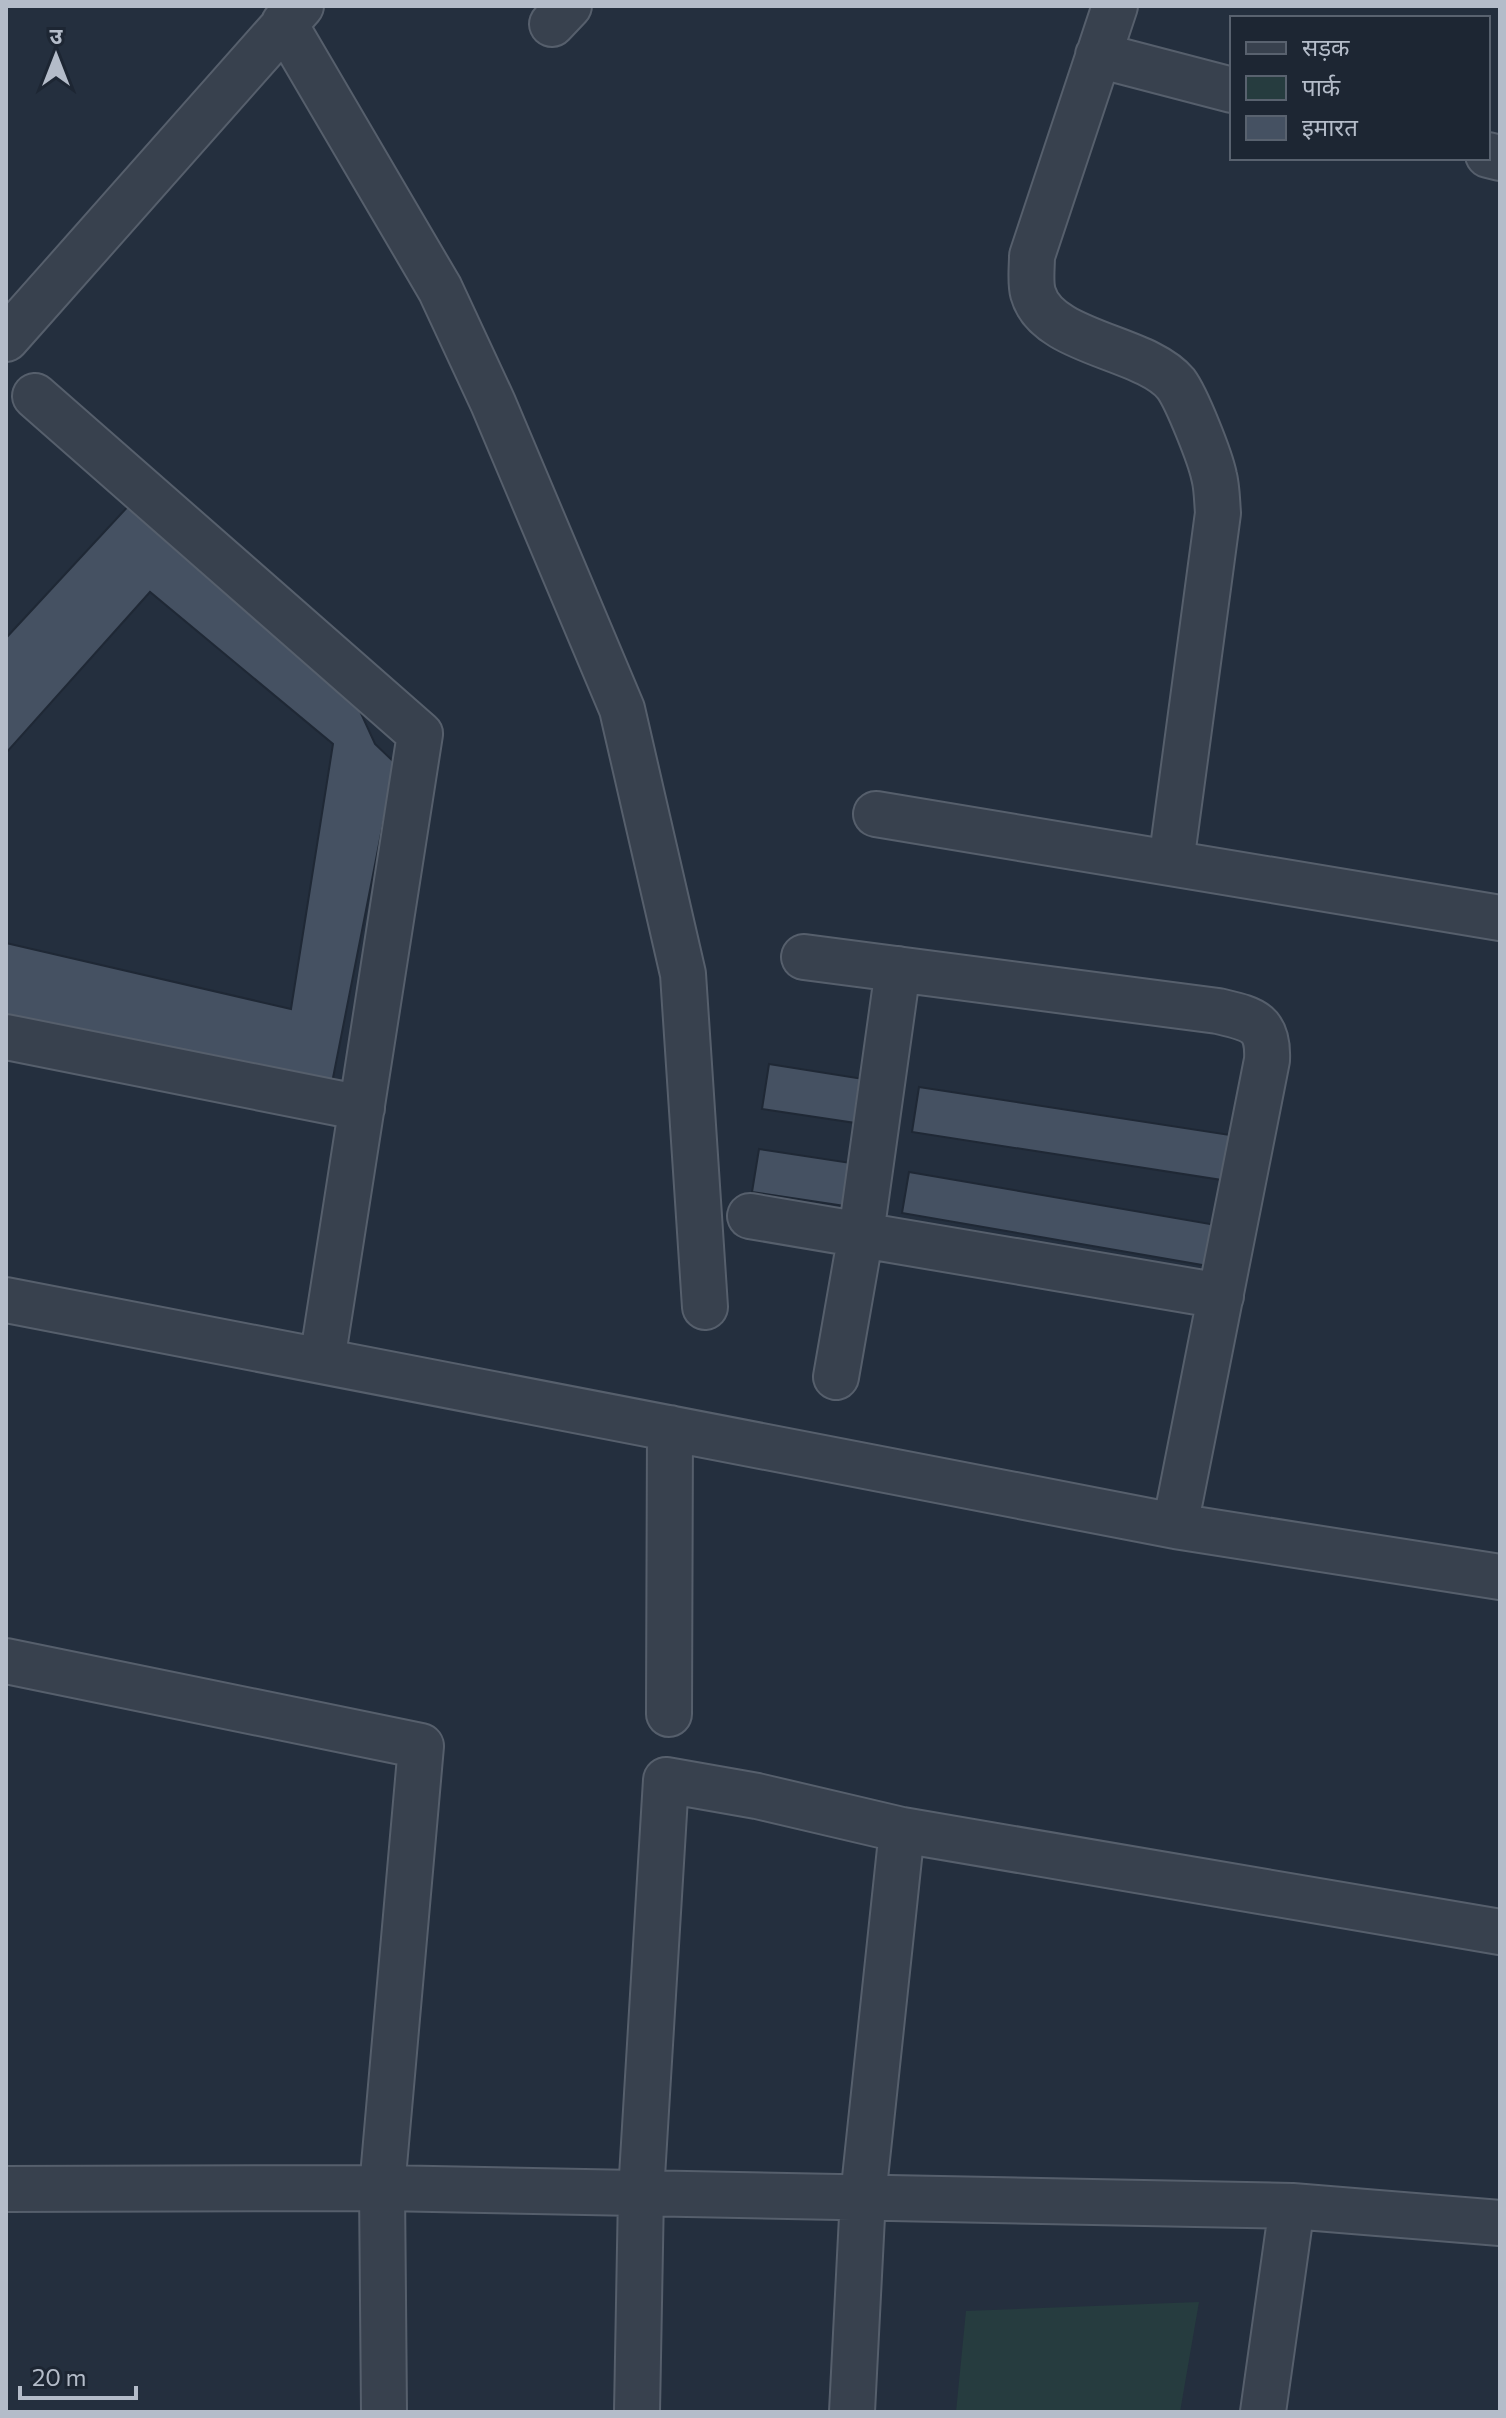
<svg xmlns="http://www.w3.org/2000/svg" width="1506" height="2418" viewBox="0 0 1506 2418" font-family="Commissioner,'Noto Sans Devanagari',sans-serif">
	<rect width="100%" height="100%" fill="#242f3e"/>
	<path fill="#263c3f" d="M1199,2302L1180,2412H956L966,2311Z"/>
	<path fill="#455162" stroke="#1f2835" stroke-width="2" d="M133,501L360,711L375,744L395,763L331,1088L6,1027V943L291,1009L333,744L150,592L6,753V638Z
		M769,1064L876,1081L869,1125L762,1109Z
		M919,1087L1230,1135L1222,1180L912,1132Z
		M759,1149L864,1165L858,1208L752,1192Z
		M909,1172L1216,1225L1208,1266L902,1213Z"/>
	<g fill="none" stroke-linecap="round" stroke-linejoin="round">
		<defs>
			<path id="minor" d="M1115,6L1032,256C1032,267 1030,282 1033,293C1047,344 1145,346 1176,384C1187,399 1210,457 1214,476C1217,487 1217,501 1218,513L1171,863
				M284,23L440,289L493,403L622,709L683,974L705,1307
				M552,24L569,6
				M1098,55L1232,90
				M1488,155L1500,158
				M6,339L301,6
				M35,396L420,734L322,1361
				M876,814L1500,918
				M804,957L1218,1011C1251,1019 1269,1021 1267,1060L1175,1526
				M6,1037L362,1108
				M750,1216L1221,1296
				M6,1300L1175,1526L1500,1577
				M836,1377L861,1234L898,969
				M6,1661L421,1746L382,2188L384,2412
				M669,1714L670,1428
				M6,2189L382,2188L1292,2206L1500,2223
				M637,2412L641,2193L666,1780L757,1796L902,1830L1500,1932
				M852,2412L863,2197L902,1830
				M1263,2412L1292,2206"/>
		</defs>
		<use href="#minor" stroke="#565f6c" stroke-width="48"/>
		<use href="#minor" stroke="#38414e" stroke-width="44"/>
	</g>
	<rect width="1506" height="2418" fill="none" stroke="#b4bcc9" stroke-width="16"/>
	<rect x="1230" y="16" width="260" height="144" fill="#1d2633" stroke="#59626f" stroke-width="2"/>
	<rect x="1246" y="42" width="40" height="12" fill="#38414e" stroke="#59626f" stroke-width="2"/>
	<text x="1302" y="56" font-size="24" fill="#b4bcc9">सड़क</text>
	<rect x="1246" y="76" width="40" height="24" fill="#263c3f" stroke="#59626f" stroke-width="2"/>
	<text x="1302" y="96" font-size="24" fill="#b4bcc9">पार्क</text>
	<rect x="1246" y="116" width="40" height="24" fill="#455162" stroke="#59626f" stroke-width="2"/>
	<text x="1302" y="136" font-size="24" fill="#b4bcc9">इमारत</text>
	<g transform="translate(56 56)" stroke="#1d2633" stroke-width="6" paint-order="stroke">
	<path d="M0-6L14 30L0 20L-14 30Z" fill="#b4bcc9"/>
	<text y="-12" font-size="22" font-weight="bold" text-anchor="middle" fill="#b4bcc9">उ</text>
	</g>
	<path d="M20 2386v12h116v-12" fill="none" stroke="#b4bcc9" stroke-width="4"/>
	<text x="32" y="2386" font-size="24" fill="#b4bcc9" stroke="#1d2633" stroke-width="6" paint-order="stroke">20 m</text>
</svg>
